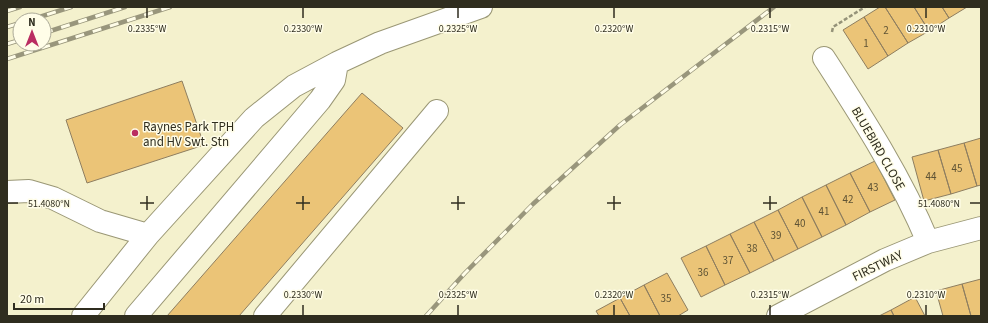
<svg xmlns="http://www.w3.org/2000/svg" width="988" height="323" viewBox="0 0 988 323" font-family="'Source Sans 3',sans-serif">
	<rect width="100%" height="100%" fill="#f4f1cd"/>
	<path fill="#ebc477" stroke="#8e7e60" d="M880,7H885L908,43L888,56L864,17Z
		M885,7H914L929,31L908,43Z
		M914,7H942L949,18L929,31Z
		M942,7H967L949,18Z
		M864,17L888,56L868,69L843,30Z
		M182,81L204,145L87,183L66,120Z
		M362,93L403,128L239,316H167Z
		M981,138V185L977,186L964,143Z
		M964,143L977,186L951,194L938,150Z
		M938,150L951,194L924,201L912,157Z
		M875,161L895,200L870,212L850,173Z
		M850,173L870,212L846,225L826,185Z
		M826,185L846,225L822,237L802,197Z
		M802,197L822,237L798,249L778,210Z
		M778,210L798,249L774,261L754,222Z
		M754,222L774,261L750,273L730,234Z
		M730,234L750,273L725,285L706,246Z
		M706,246L725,285L701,297L681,258Z
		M667,273L688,310L678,316H660L644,285Z
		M981,279V316H971L962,284Z
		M962,284L971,316H943L936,291Z
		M644,285L660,316H630L620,298Z
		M915,297L925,316H894L891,310Z
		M620,298L630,316H599L596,311Z
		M891,310L894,316H879Z"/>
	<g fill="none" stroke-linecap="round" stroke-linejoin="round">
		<defs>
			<path id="minor" d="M824,58C862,117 901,177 928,242
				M7,192L29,191L53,198L100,221L148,235
				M83,316L148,235L254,118L294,86L337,63L380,43L481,7
				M136,316L320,100L334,80L337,63
				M265,316L437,111
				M778,316L885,260L928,242L981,228"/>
		</defs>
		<use href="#minor" stroke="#9a9775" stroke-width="24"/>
		<path stroke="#959379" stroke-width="2.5" stroke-dasharray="4 2" stroke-linecap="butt" d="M832,32L833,27L865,7"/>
		<use href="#minor" stroke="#fff" stroke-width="22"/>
		<defs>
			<path id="rail" d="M7,11L20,7
				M30,20L71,7
				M7,27L20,23
				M44,33L125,7
				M7,44L20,40
				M7,59L170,7
				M426,316L465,273L533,204L620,125L774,7"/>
		</defs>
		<use href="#rail" stroke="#99967c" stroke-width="4.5"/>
		<use href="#rail" stroke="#fffde8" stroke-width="3" stroke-dasharray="9" stroke-linecap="butt"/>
	</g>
	<path fill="none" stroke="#2f2d1f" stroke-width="1.5" d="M147,8V18M303,8V18M458,8V18M614,8V18M770,8V18M926,8V18M147,196V210M303,196V210M458,196V210M614,196V210M770,196V210M8,203H18M140,203H154M296,203H310M451,203H465M607,203H621M763,203H777M970,203H980M303,305V315M458,305V315M614,305V315M770,305V315M926,305V315"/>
	<circle fill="#ba2d61" stroke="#fffde8" stroke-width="1.5" cx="135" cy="133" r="4"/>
	<g text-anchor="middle" stroke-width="3" stroke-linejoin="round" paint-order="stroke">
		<g font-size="11" fill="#5e5335">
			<text x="886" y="34">2</text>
			<text x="866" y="47">1</text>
			<text x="957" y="172">45</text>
			<text x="931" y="180">44</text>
			<text x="873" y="191">43</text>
			<text x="848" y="203">42</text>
			<text x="824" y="215">41</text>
			<text x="800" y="227">40</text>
			<text x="776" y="239">39</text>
			<text x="752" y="252">38</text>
			<text x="728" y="264">37</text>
			<text x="703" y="276">36</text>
			<text x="666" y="302">35</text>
		</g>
		<g font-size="13" fill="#2f2d1f" stroke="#fffde8" text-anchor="start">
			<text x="143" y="131">Raynes Park TPH<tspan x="143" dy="15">and HV Swt. Stn</tspan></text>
		</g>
		<g font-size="13" fill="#2f2d1f" stroke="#fffde8">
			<text transform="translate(879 148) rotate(60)" y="5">BLUEBIRD CLOSE</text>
			<text transform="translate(877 265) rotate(-26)" y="5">FIRSTWAY</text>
		</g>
	</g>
	<g font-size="10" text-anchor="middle" fill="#2f2d1f" stroke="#fffde8" stroke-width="3" stroke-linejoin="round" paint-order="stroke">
		<text x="147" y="32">0.2335°W</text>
		<text x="303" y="32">0.2330°W</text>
		<text x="458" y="32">0.2325°W</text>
		<text x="614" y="32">0.2320°W</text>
		<text x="770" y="32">0.2315°W</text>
		<text x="926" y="32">0.2310°W</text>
		<text x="49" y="207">51.4080°N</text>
		<text x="939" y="207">51.4080°N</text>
		<text x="303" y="298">0.2330°W</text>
		<text x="458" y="298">0.2325°W</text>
		<text x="614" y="298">0.2320°W</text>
		<text x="770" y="298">0.2315°W</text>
		<text x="926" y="298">0.2310°W</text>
	</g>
	<rect width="988" height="323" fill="none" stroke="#2f2d1f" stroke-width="16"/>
	<g transform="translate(32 32)"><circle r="19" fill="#fffde8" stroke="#acaa98"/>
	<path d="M0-3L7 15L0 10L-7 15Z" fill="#ba2d61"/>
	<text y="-6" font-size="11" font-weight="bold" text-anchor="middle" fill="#2f2d1f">N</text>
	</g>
	<path d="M14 303v6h90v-6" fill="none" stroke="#2f2d1f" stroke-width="2"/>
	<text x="20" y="303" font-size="12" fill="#2f2d1f" stroke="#fffde8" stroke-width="3" paint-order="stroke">20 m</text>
</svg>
